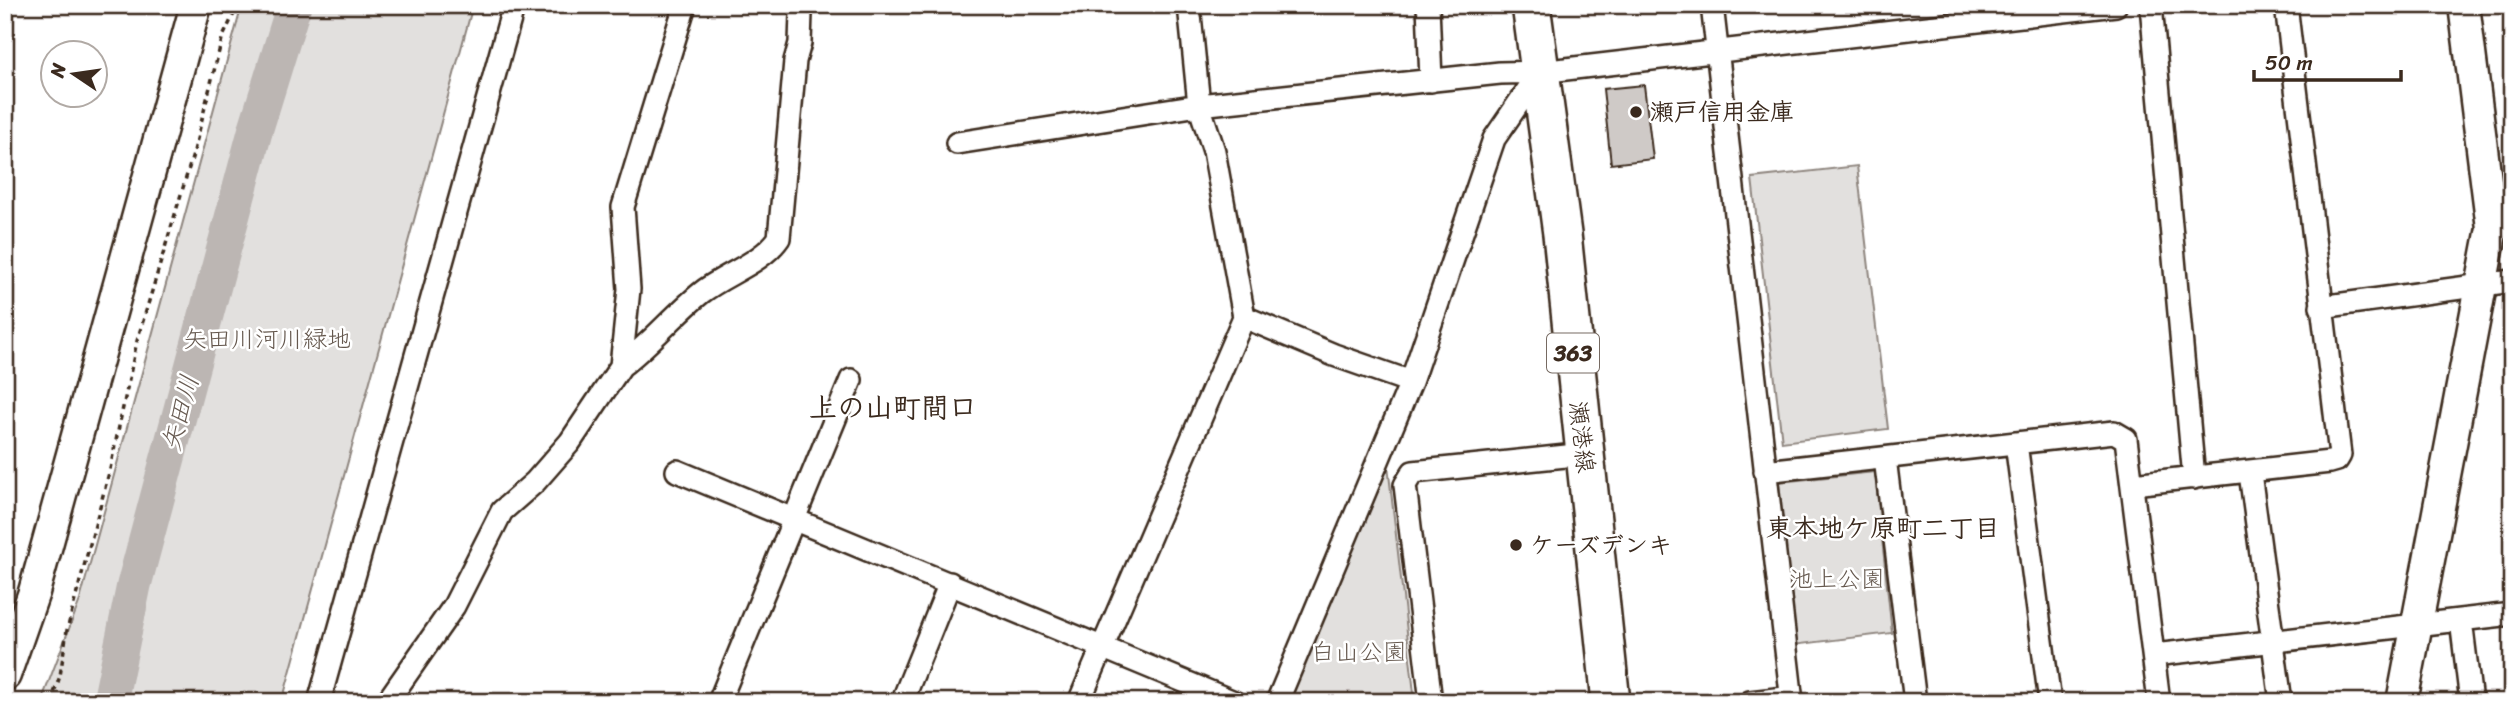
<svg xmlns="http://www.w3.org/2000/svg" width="2517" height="707" viewBox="0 0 2517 707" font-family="Sriracha,'Klee One',sans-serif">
	<rect width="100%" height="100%" fill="#fff"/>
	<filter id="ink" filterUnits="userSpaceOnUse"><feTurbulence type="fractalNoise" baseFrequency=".0143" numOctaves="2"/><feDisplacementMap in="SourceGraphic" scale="14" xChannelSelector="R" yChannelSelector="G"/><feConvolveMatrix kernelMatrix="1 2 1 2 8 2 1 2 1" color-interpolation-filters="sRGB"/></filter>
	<g filter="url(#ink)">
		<path fill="#e2e0de" stroke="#8e857e" stroke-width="2" d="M242,5H473L282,702H41L80,600Z
			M1857,166L1888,429L1782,442L1752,178Z
			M1388,465L1415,702H1285L1381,466Z
			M1875,472L1892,633L1793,645L1779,482Z"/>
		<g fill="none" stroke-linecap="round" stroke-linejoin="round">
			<path stroke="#bcb6b3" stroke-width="35" d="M110,702L134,585L256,128L294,5"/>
		</g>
		<path fill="#cfcac7" stroke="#3b2a1e" stroke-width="2" d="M1644,85L1653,159L1611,164L1603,89Z"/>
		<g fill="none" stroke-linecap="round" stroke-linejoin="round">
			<defs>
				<path id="street" d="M1428,5L1431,81
					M1712,5L1792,702
					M2151,5L2194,478
					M957,143L1199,105L1500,73L1540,72L2116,5
					M2321,307L2512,281
					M1244,317L1334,355L1411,382
					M621,366C650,344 673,316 701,293C725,274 762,263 779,238L795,61L800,43L801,13
					M2016,443L2050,702
					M1885,458L1915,702
					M677,471L1234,702
					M1765,471L2114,432L2126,439L2159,702
					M2250,473L2281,702
					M2133,484L2330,462L2337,460L2340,455L2286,5
					M2461,620L2471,702
					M2154,655L2512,614
					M319,702L514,5
					M387,702L454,606L502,511L535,482L570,442L621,366L629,289L623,207L685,5
					M719,702L851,380
					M902,702L950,583
					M1079,702L1244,317L1214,151L1199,105L1189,5
					M1277,702L1411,382L1494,139L1540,72
					M1431,702L1405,485L1413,472L1585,454
					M1750,702L1792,697"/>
				<path id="secondary" d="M5,675L34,592L196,5
					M2402,702L2492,228L2464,5"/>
				<path id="highway" d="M1531,5L1562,234L1611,702"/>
			</defs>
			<use href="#street" stroke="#3b2a1e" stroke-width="26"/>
			<use href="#secondary" stroke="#3b2a1e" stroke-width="35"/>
			<use href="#highway" stroke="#3b2a1e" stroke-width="42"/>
			<path stroke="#3b2a1e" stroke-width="3.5" stroke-dasharray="5 5" stroke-linecap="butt" d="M51,702L60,676L67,630L110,469L137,341L194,151L222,39L238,5"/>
			<use href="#street" stroke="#fff" stroke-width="21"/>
			<use href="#secondary" stroke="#fff" stroke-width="30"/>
			<use href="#highway" stroke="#fff" stroke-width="37"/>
		</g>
	</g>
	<g fill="#3b2a1e" stroke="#fff" stroke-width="2.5">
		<circle cx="1636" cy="112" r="7"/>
		<circle cx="1516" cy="545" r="7"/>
	</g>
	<g text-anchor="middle" stroke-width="5" stroke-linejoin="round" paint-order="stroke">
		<rect fill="#fff" stroke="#766a62" stroke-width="2" x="1547" y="333.5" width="52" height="39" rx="5"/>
		<g font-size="23" font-weight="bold" fill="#3b2a1e">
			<text x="1573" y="361">363</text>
		</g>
		<g font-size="24" font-weight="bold" fill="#3b2a1e" stroke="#fff" text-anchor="start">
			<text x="1650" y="120">瀬戸信用金庫</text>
			<text x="1530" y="553">ケーズデンキ</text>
		</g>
		<g font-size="24" fill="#65584e" stroke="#fff">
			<text x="267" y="347">矢田川河川緑地</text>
			<text x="1837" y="587">池上公園</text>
			<text x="1359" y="660">白山公園</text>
		</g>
		<g font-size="24" fill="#3b2a1e" stroke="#fff">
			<text transform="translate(1582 437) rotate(83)" y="8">瀬港線</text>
		</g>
		<g font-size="26" font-style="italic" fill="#685b52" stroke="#fff">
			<text transform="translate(180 413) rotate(-75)" y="9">矢田川</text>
		</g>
		<g font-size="26" font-weight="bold" fill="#3b2a1e" stroke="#fff">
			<text x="1883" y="537">東本地ケ原町二丁目</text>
		</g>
		<g font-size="28" font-weight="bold" fill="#3b2a1e" stroke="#fff">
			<text x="893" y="417">上の山町間口</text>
		</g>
	</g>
	<rect width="2517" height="707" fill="none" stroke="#fff" stroke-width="28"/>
	<rect x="14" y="14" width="2489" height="679" fill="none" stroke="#3b2a1e" stroke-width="2.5" filter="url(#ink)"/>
	<g transform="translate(74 74) rotate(283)"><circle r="33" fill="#ffffff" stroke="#b1aaa5" stroke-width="2"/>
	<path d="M0-5L12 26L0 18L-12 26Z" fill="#3b2a1e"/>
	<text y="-10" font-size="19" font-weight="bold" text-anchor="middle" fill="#3b2a1e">N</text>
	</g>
	<path d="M2254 70v10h147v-10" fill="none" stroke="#3b2a1e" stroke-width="3.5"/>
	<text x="2265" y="70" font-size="21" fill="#3b2a1e" stroke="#ffffff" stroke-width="5" paint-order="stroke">50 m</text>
</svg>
